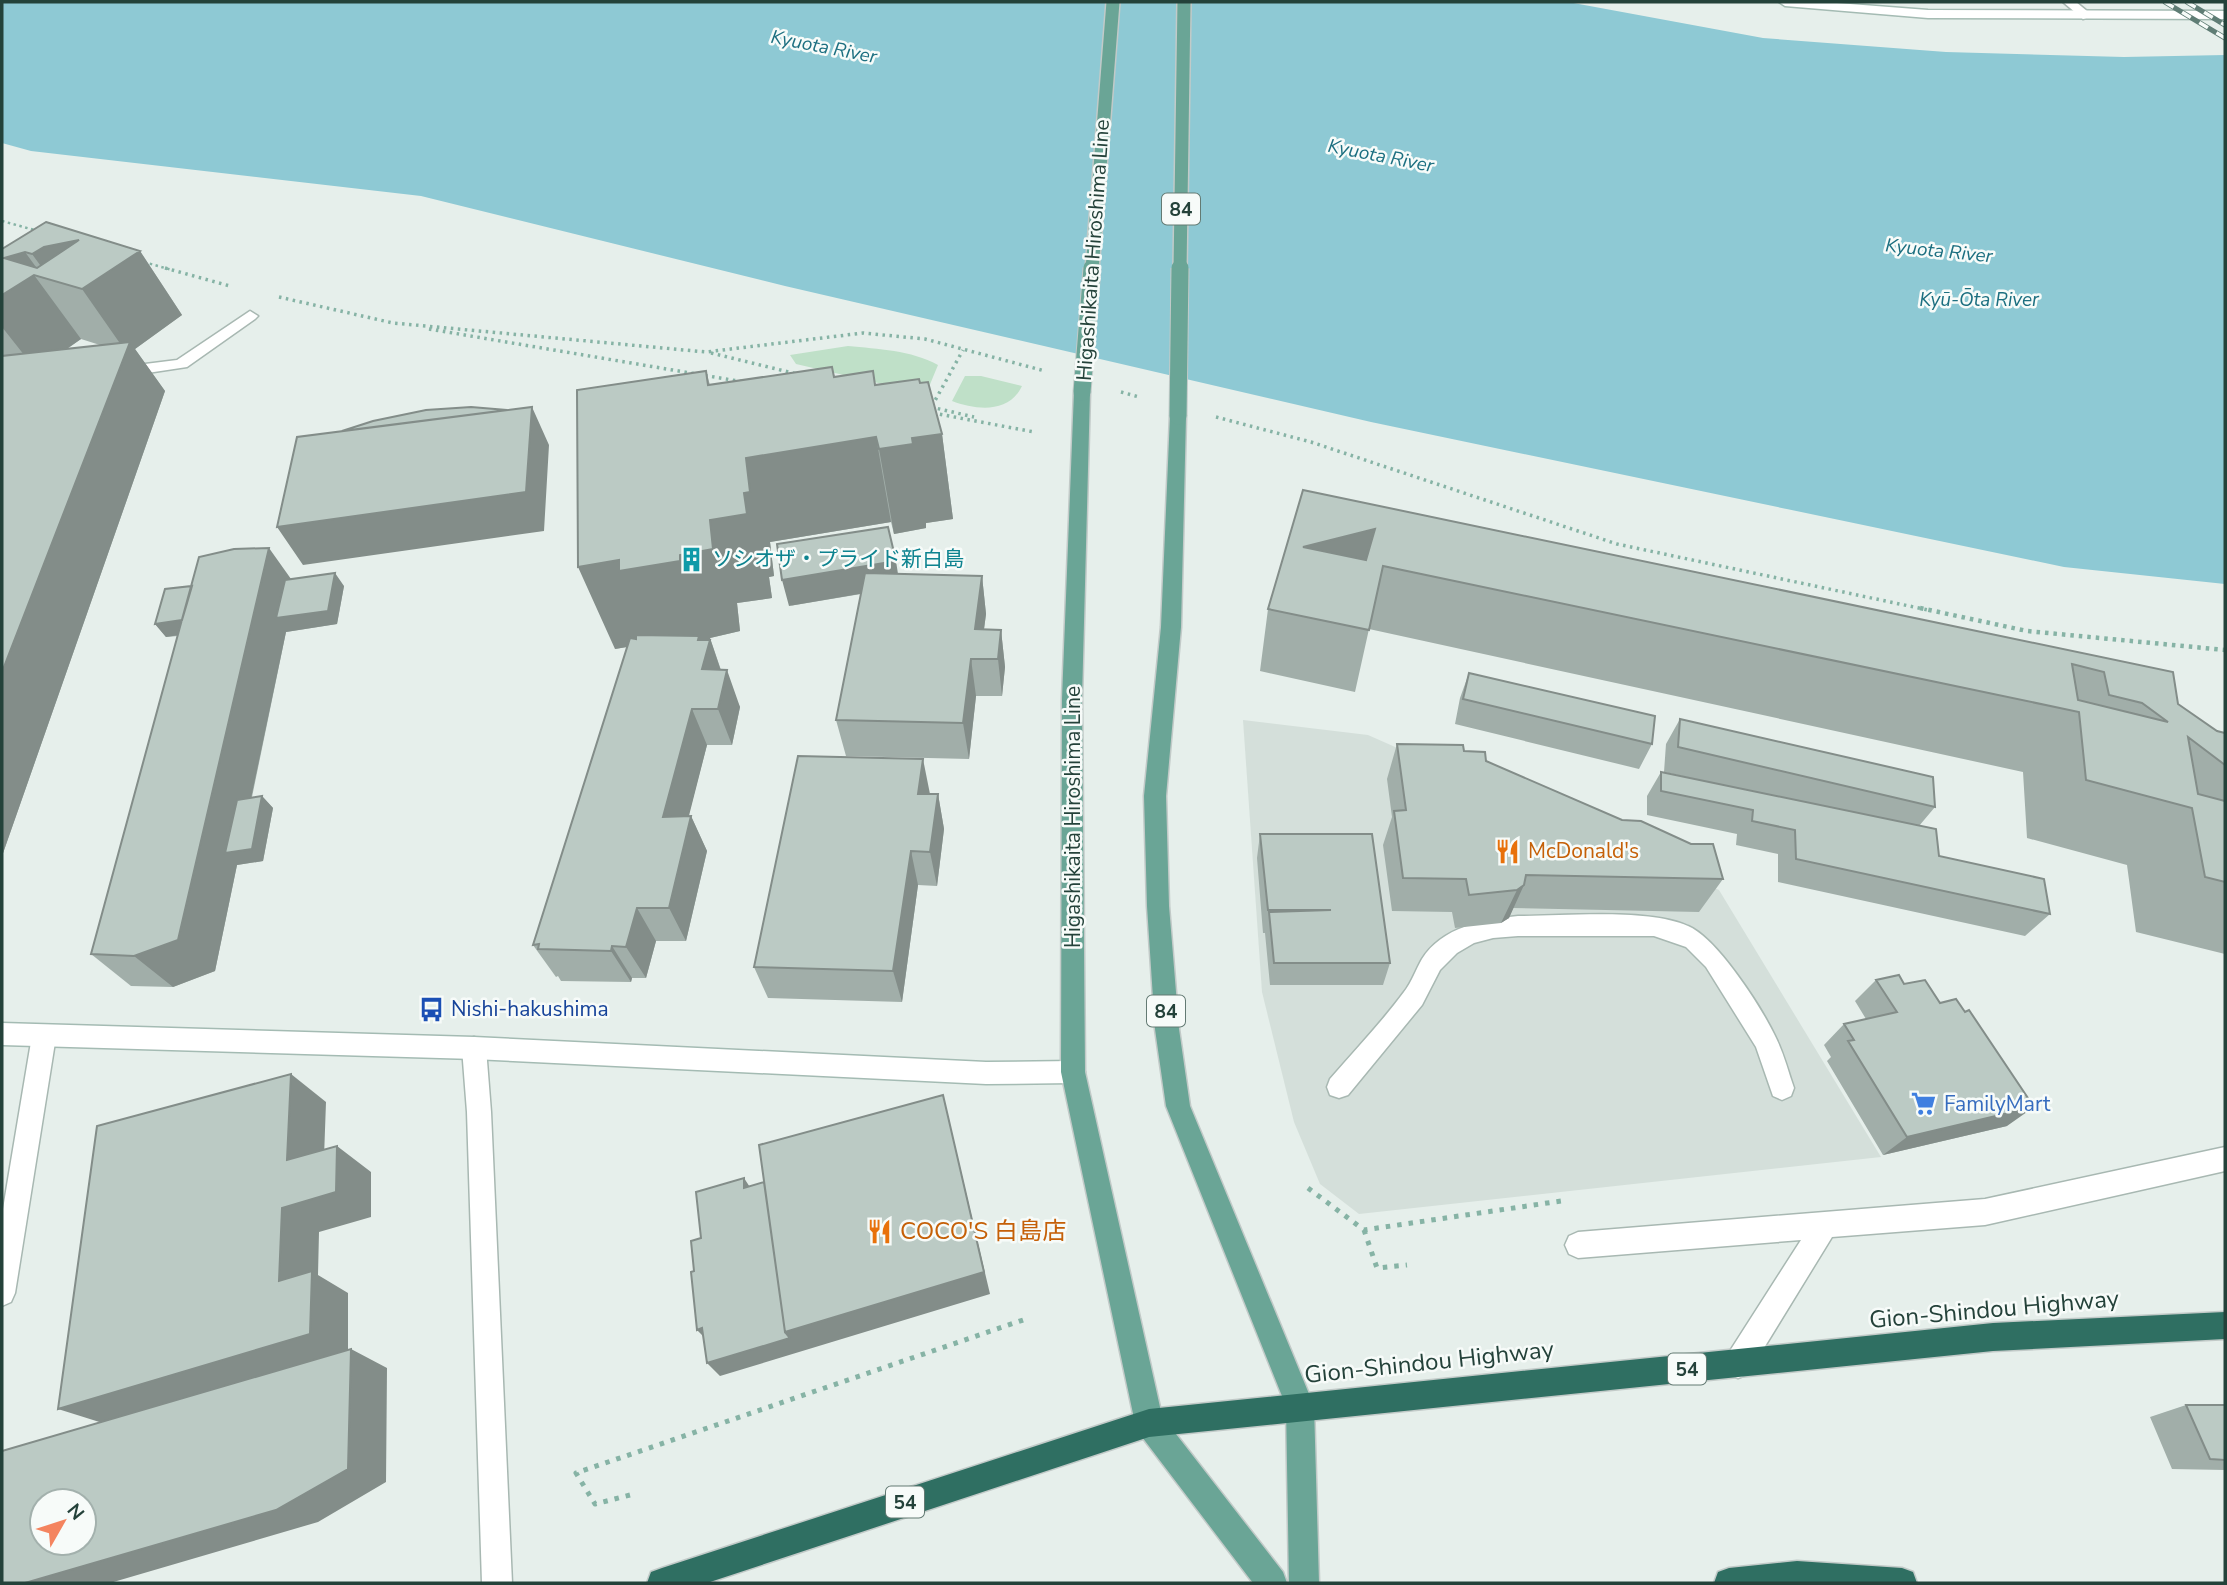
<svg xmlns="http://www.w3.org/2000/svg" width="2227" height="1585" viewBox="0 0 2227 1585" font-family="'Nunito Sans','Noto Sans JP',sans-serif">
	<rect width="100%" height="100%" fill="#e6efeb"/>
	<path fill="#d4dfda" d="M1243,720L1368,735L1719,890L1881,1157L1359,1214L1320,1184L1294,1122L1262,992Z"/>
	<path fill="#bfe0c8" d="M848,346C878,349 911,350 938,365L926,394L796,364L790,355Z
		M965,376H981L1022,386C1009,414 976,410 952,401Z"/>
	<path fill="#8ec9d4" d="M2,2H1568L1763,38L1946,52L2124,57L2225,55V584L2064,567L1371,422L785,286L421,196L31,151L2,143Z"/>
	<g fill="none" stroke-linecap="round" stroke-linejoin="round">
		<defs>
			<path id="lane" d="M1518,916C1564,916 1648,908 1688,926C1717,938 1762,1008 1776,1038C1784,1054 1788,1071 1794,1088L1791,1096L1782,1100L1773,1096L1756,1047L1706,967L1686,947L1654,936H1518L1493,938L1474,943L1457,953L1440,970L1422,1005L1348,1095L1339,1098L1330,1095L1327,1087L1330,1079C1355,1050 1382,1022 1404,992C1412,982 1416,969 1422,959C1442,927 1484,919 1518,916Z"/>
			<path id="street" d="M2063,2H2076L2093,16L2083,19Z
				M250,311L258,316L255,319L187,367L121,377L113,372L121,367L177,360Z
				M44,1025L52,1028L56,1036L15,1293L11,1302L2,1306V1215L32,1036L36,1028Z
				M474,1037L482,1040L486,1048L491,1112L512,1583H482L467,1112L462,1048L466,1040Z
				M2225,1147V1171L1985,1225L1832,1237L1748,1374L1738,1378L1728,1374L1724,1364L1728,1354L1801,1240L1578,1258L1569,1254L1565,1245L1569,1236L1578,1232L1985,1199Z"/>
			<path id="secondary" d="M1779,2H1824L1928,10L2225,11V19L1928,18L1785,6Z
				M2,1023L474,1037L986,1062L1073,1061L1082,1064L1085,1072L1082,1080L1073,1083L986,1084L474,1059L2,1045Z"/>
			<path id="primary" d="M1082,387L1090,392L1082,699L1085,1072L1162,1416L1283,1572L1287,1583H1253L1139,1433L1135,1423L1061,1072L1062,699L1074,392Z
				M1178,411L1186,416L1181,627L1166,796L1169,906L1179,1029L1190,1106L1314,1406L1319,1583H1289L1286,1406L1166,1106L1155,1029L1147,906L1144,796L1161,627L1170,416Z"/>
			<path id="highway" d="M2225,1312V1339L1993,1351L1149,1437L707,1583H647L651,1572L662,1568L1149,1409L1993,1323Z
				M1797,1561L1902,1568L1913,1572L1917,1583H1714L1718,1572L1729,1568Z"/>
		</defs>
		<use href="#lane" stroke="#a8b8b2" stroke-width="3"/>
		<use href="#street" stroke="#a8b8b2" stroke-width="3"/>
		<use href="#secondary" stroke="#a4bbb3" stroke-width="3"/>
		<use href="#primary" stroke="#c2cac8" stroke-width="3"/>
		<use href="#highway" stroke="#c2cac8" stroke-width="3"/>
		<path stroke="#86b3a5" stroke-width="2.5" stroke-dasharray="2.5 3.5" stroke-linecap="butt" d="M2,221L38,231
			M144,262L172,270"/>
		<path stroke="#86b3a5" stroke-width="3.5" stroke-dasharray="2.5 4.5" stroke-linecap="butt" d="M165,268L230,286
			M279,297L393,323L706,352L863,333L925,339L1045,371
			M429,329L744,382
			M711,353L797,374
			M1121,392L1139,397
			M932,406L963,350
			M931,407L974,417
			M933,413L1034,432
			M1216,417L1311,442L1617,544L1928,610"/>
		<path stroke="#86b3a5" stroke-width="4.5" stroke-dasharray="3.5 5" stroke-linecap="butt" d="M1920,608L2027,631L2225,650"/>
		<path stroke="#86b3a5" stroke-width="5" stroke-dasharray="4.5 7" stroke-linecap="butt" d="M1308,1188L1364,1230L1561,1201L1562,1205
			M1364,1230L1377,1268L1407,1265
			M630,1495L595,1504L576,1473L1026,1319"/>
		<use href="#lane" fill="#fff" fill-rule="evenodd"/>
		<use href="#street" fill="#fff" fill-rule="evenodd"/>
		<use href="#secondary" fill="#fff" fill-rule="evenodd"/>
		<use href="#primary" fill="#6aa596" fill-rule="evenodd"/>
		<use href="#highway" fill="#2f6f62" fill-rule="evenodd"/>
		<defs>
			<path id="rail" d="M2165,2L2225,38
				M2187,2L2225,25"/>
		</defs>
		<use href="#rail" stroke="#5f7d75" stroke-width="5"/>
		<use href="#rail" stroke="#f7fbf9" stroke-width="3.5" stroke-dasharray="10" stroke-linecap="butt"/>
		<defs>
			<path id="primary-bridge-far1" d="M1092,270L1113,2
				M1180,270L1184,2"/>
			<path id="primary-bridge" d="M1082,392L1092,268
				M1178,416L1180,268"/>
		</defs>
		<use href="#primary-bridge-far1" stroke="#c2cac8" stroke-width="16" stroke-linecap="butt"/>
		<use href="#primary-bridge" stroke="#c2cac8" stroke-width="19" stroke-linecap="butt"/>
		<use href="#primary-bridge-far1" stroke="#6aa596" stroke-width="13"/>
		<use href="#primary-bridge" stroke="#6aa596" stroke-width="17"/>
	</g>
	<path fill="#a1aea9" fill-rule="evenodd" d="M46,222L140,251L182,315L135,349L165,391L2,856V249ZM81,339L100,345L67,349Z
		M706,371L710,385L834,377L875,385L920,383L942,434L953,519L926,523V528L894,534L891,522L770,542L774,576L769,577L772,598L737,603L740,631L710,638L721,670L740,707L732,745H707L688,817L691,816L707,851L686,941H656L646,978H632L631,982L561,981L558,976L556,977L533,945L627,647L615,649Z
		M1303,490L2173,672L2178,704L2217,731L2225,733V954L2136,932L2127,865L2027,838L2023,772L1369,629L1355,692L1260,671L1268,609Z
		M898,574L982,576L986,614L984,629L1001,630L1005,667L1002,696H976L969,759L846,756L836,720L861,594L789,606Z
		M291,579L344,586L337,624L286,632L252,797L262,796L273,808L263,861L237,865L215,971L173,987L131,986L91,954L178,636L166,637L155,624Z
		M1469,673L1652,744L1639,769L1455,724L1460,698Z
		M1680,719L1935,807L1919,826L1939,856L2050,914L2025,936L1778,882V854L1736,845L1737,834L1647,815V796L1661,772L1696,779L1664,772L1666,744Z
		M1397,744L1464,751L1723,879L1699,912L1513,908L1509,918L1501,923L1455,928L1452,912L1392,911L1383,845L1392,817L1387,779Z
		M930,794H938L944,829L937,886L918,885L902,1002L768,998L754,967Z
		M1260,834L1390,963L1383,985H1270L1265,933H1263L1257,858Z
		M1876,980L2007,1126L1883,1155L1827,1061L1831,1057L1824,1045L1844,1024L1866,1019L1855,1001Z
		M2186,1405H2225V1470L2172,1469L2150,1417Z"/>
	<path fill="#838d89" d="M79,240L140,251L182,315L135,349L165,391L2,856V672L126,352L82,289L72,286L44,247Z
		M44,247L72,286L51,280L32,254Z
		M25,252L44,278L34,275L81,339L36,370L2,327L4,258Z
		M532,407L549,445L544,531L303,565L277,527Z
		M942,434L953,519L926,523V528L894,534L879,449L912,438Z
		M876,437L891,522L770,542L774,576L769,577L772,598L737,603L740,631L710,638L723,677L716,706L650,643L615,649L578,567L619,560L710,520L744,493L746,458Z
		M1375,529L1361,592L1303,547Z
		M269,548L296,586L335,573L344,586L337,624L286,632L240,851L262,796L273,808L263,861L237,865L215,971L173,987L134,956Z
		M896,561L900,587L789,606L782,580Z
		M982,576L986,614L980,659L975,629Z
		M209,616L220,629L166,637L155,624Z
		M1001,630L1005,667L1002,696L998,659Z
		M971,659L976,696L969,759L963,723Z
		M727,670L740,707L732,745L718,709Z
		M692,709L707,745L680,851L663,817Z
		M923,759L930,794H918Z
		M938,794L944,829L937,886L930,852Z
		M691,816L707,851L686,941L669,908Z
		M911,851L918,885L902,1002L893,971Z
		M1524,885L1509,918L1501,923L1517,890Z
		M637,908L656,941L646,978L626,947Z
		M612,946L632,978L631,982L611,951Z
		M291,1074L326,1102L323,1185L287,1160Z
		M943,1095L990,1294L720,1376L707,1363L785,1332Z
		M2034,1107L2007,1126L1883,1155L1907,1137Z
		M337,1146L371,1172V1217L319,1232L318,1275L348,1293V1354L109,1425L58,1409L279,1281L282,1208Z
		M744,1178L755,1195L744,1188Z
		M702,1328L710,1343L697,1330Z
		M351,1349L387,1368L386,1482L318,1522L110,1583H25Z"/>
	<path fill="#bbcac4" stroke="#838d89" stroke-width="2" fill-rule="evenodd" d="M46,222L140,251L82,289L34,275L2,295V249ZM79,240L37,268L4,258L25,252L32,254L44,247Z
		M130,342L2,672V356Z
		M832,367L834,377L873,371L875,385L919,379L920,383L928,382L942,434L912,438L913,444L879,449L876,437L746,458L750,492L744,493L747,514L710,520L713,549L680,555V561L619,571V560L578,567L577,390L706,371L708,385Z
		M471,407L507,410L342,431L373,421L426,410Z
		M532,407L526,492L277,527L297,437Z
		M1303,490L2173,672L2178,704L2217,731L2225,733V765L2188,737L2198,794L2225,801V882L2205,877L2192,808L2086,780L2079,712L1383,566L1369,630L1268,609ZM1375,529L1366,560L1303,547ZM2072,664L2104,672L2109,695L2142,703L2168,722L2078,700Z
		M888,527L896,561L782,580L777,544Z
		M269,548L178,940L134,956L91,954L199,557L234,549Z
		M335,573L328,611L276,618L285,580Z
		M865,573L982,576L975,629L1001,630L998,659H971L963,723L836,720Z
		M192,586L182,620L155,624L165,589Z
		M636,635L699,636L698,640H710L702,669L727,670L718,709H692L663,817L691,816L669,908H637L626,947L612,946L611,951L538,949L539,944L533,945L630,638L636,639Z
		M1469,673L1655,716L1652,744L1463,699Z
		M1680,719L1933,777L1935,807L1678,747Z
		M1397,744L1463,745L1464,751L1485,752L1486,761L1622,820L1641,821L1691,844H1713L1723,879L1526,875L1524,885L1517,890L1469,895L1466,879L1403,878L1394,811L1406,810Z
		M798,756L923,759L918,794H938L930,852L911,851L893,971L754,967Z
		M1661,772L1936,829L1939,856L2044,879L2050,914L1796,859L1795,830L1752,821L1753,810L1661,791Z
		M262,796L252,849L225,853L237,800Z
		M1260,834H1372L1390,963H1274L1269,912L1331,910H1268Z
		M1899,975L1904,984L1925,980L1940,1003L1956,999L1965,1012L1969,1010L2034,1107L1907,1137L1848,1041L1854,1040L1844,1024L1897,1012L1876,980Z
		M291,1074L287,1160L337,1146L336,1192L282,1208L279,1281L312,1271L310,1334L58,1409L97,1126Z
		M943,1095L984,1272L785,1332L759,1145Z
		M744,1178V1188L764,1182L785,1332L790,1338L707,1363L702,1328L697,1330L691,1272L694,1271L691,1241L701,1238L696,1192Z
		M351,1349L348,1469L276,1510L25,1583H2V1451ZM42,1501H84V1543H42Z
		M2186,1405H2225V1460L2210,1459Z"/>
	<defs>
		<symbol id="building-bare" viewBox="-9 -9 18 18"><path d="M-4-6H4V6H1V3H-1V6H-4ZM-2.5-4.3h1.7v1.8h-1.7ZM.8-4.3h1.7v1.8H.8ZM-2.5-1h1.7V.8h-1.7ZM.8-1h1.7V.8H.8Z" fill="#0f9aa8" stroke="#f7fbf9" stroke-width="2.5" paint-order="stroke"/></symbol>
		<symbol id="restaurant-bare" viewBox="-9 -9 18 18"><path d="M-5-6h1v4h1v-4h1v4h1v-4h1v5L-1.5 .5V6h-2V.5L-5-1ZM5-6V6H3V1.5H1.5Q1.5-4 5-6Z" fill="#e8710a" stroke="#f7fbf9" stroke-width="2.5" paint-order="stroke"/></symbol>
		<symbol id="bus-bare" viewBox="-9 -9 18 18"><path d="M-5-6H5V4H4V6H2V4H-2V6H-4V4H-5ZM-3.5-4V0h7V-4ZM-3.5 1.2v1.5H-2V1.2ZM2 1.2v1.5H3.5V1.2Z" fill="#1a4fb4" stroke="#f7fbf9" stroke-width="2.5" paint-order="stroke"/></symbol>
		<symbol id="supermarket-bare" viewBox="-9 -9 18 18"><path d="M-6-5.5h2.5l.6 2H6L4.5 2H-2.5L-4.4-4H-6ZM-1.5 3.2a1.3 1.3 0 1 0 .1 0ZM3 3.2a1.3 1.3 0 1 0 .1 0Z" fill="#3f7fe0" stroke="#f7fbf9" stroke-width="2.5" paint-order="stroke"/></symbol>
	</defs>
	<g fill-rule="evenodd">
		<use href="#building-bare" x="674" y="542" width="35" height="35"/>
		<use href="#restaurant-bare" x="1490" y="834" width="35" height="35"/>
		<use href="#bus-bare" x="414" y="992" width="35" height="35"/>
		<use href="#supermarket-bare" x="1906" y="1086" width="35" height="35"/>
		<use href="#restaurant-bare" x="862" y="1214" width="35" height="35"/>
	</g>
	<g text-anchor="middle" stroke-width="5" stroke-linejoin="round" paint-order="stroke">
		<g font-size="19" font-style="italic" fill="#1c6f80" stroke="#f7fbf9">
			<text transform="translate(824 46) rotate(11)" y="7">Kyuota River</text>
			<text transform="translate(1381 155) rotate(11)" y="7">Kyuota River</text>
			<text transform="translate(1939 250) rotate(6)" y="7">Kyuota River</text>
			<text x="1979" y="306">Kyū-Ōta River</text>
		</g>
		<g fill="#f7fbf9" stroke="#637a73" stroke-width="2">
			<rect x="1162" y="193.5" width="38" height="31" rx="5"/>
			<rect x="1147" y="995.5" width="38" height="31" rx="5"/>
			<rect x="1668" y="1353.5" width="38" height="31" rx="5"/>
			<rect x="886" y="1486.5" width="38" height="31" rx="5"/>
		</g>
		<g font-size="19" font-weight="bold" fill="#24423a">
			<text x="1181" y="216">84</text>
			<text x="1166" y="1018">84</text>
			<text x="1687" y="1376">54</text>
			<text x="905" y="1509">54</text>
		</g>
		<g font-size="21" fill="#24423a" stroke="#f7fbf9">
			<text transform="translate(1093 250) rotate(-86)" y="7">Higashikaita Hiroshima Line</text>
			<text transform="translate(1073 817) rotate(-90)" y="7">Higashikaita Hiroshima Line</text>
		</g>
		<g font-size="21" fill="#0d838f" stroke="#f7fbf9" text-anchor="start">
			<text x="712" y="566">ソシオザ・プライド新白島</text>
		</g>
		<g font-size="21" fill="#c56008" stroke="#f7fbf9" text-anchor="start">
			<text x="1528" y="858">McDonald's</text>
		</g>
		<g font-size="21" fill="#164399" stroke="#f7fbf9" text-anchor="start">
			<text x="451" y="1016">Nishi-hakushima</text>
		</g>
		<g font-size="21" fill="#366cbe" stroke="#f7fbf9" text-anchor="start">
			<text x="1944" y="1111">FamilyMart</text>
		</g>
		<g font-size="24" fill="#c56008" stroke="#f7fbf9" text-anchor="start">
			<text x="900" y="1239">COCO'S 白島店</text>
		</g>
		<g font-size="24" fill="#24423a" stroke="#f7fbf9">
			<text transform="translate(1994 1309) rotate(-5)" y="8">Gion-Shindou Highway</text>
			<text transform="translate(1429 1362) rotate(-6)" y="8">Gion-Shindou Highway</text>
		</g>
	</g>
	<rect width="2227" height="1585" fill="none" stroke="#24423a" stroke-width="7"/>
	<g transform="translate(63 1522) rotate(51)"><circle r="33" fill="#f7fbf9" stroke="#a3b1ad" stroke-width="2"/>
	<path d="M0-5L12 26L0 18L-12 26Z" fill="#f4845f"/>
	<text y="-10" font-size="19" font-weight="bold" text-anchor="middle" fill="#24423a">N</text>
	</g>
</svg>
